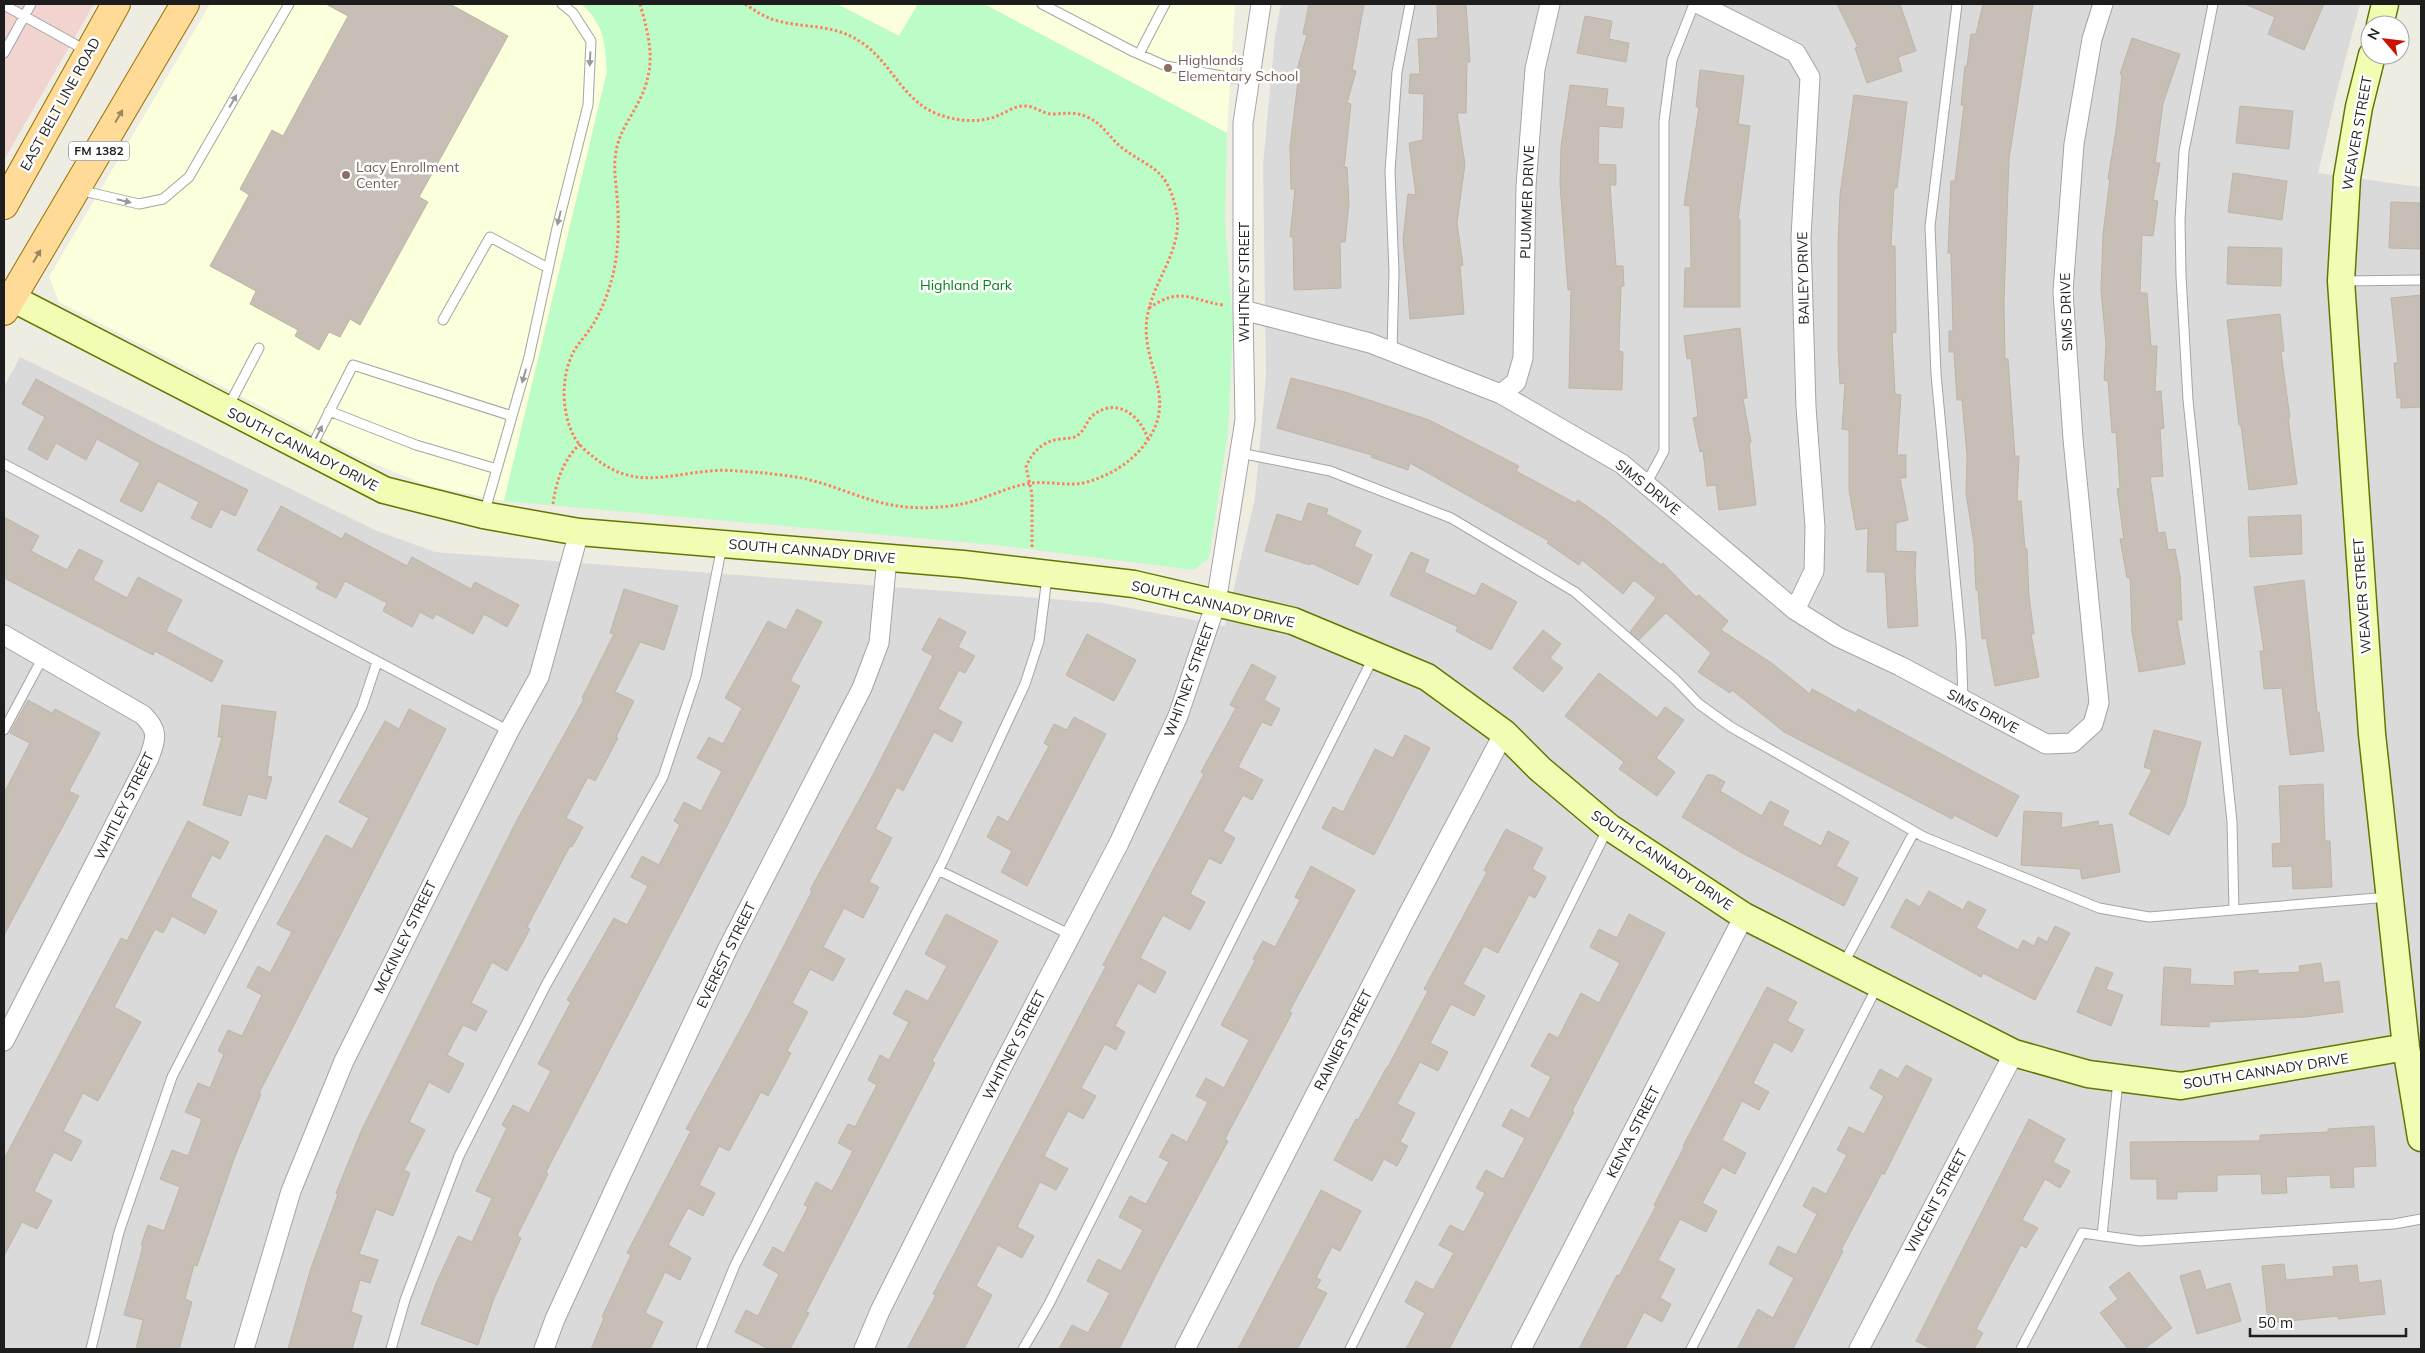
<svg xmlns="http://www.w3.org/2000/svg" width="2425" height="1353" viewBox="0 0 2425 1353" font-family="Mulish,sans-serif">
	<rect width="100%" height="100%" fill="#efece2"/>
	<path fill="#dbdada" d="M1281,4H2360L2337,91L2318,173L2421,187V1349H4V387L20,357L375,530L435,552L1103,603L1225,626L1255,498L1266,375L1263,165L1275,36Z"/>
	<path fill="#f1d4d0" d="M4,4H94L4,160Z"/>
	<path fill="#fcffdb" d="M210,4H581L589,11L604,35L607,72L504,501L429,486L360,458L59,302L49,277Z
		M837,4H918L899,36Z
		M984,4H1235L1227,133Z"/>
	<path fill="#bcfcc7" d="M581,4H837L899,36L918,4H984L1227,133L1225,221L1233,327L1228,433L1209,558L1194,570L996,545L504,501L607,72C605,44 605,23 581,4Z"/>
	<path fill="#c7bfb5" stroke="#c1b3a4" d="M326,4H450L508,36L419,197L428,202L360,325L350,319L340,337L329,332L319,350L295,336L298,330L250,304L256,291L210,266L249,195L240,189L272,130L283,136L348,16Z
		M1309,4H1364L1352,70L1356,71L1347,103L1351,104L1344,168L1347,167L1349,203L1345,242H1340L1341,288L1294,290L1293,237H1290L1295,189H1291L1290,147L1298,81L1294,80L1307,35L1303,34Z
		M1437,4H1466L1470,62H1467L1466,113H1457L1465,164L1457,223L1463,265L1460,266L1464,314L1410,319L1403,239L1408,194L1416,195L1409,143L1423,140L1424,94L1409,93L1410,74H1420L1418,39L1438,38Z
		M1837,4H1900L1916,51L1898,57L1902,71L1867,83L1855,48L1858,47Z
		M1983,4H2033L2009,159L2004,302L2005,359H2008L2015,456H2019L2017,501H2021L2025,549H2027L2029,596L2034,634H2031L2039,677L1995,686L1986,638L1982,639L1978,590H1976L1974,544L1966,493L1967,455L1962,400H1957L1954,352H1949V331H1953L1951,253H1948L1951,181H1955L1964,105H1961L1965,66H1967L1971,34H1976Z
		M2245,4H2324L2304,50L2268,34L2275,17Z
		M1585,16L1612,21L1609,39L1629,43L1626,62L1577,53Z
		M2132,38L2180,54L2163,103L2155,163H2160L2153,200L2158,201L2153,236L2142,235L2140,293H2147L2151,346H2157L2155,392L2161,391L2164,428L2160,429L2163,476L2150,477L2158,533L2165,532L2168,550L2175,549L2180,576L2182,620H2177L2185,664L2139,672L2132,632L2130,577L2127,578L2120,539H2124L2117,489L2120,488L2116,432L2112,433L2108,381L2104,380L2106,344L2101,290L2103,234L2110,179H2108L2116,130L2122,75L2120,74Z
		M1700,70L1744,76L1738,124L1750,126L1738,219H1740V307H1684L1685,268H1691L1690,206L1684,205L1699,107H1696Z
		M1570,85L1608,89L1606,106L1624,108L1622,128L1599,126L1598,164L1616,165V185H1610L1616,266H1623L1624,286H1621L1619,351L1623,352L1622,390L1569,388L1571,289L1568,290L1560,184L1561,147Z
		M1854,95L1907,102L1897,188H1894L1891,246H1895L1896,332L1892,333L1895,394L1901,395L1897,455H1906V478H1900L1908,520L1896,523V551L1916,552L1915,572L1918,626L1888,628L1885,572H1867L1868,528L1856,530L1849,490V430L1842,429L1845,383L1840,384L1838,348V246L1840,195Z
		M2240,106L2293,111L2289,149L2236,143Z
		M2233,173L2287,181L2282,220L2228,212Z
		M2391,202L2420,203L2421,249L2389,248Z
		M2228,247L2282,248L2281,286L2227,284Z
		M2421,295V407L2401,408V398H2397L2394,363H2398L2391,298Z
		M2280,314L2284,351L2281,352L2290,418H2288L2297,484L2249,490L2241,425H2239L2227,320Z
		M1740,328L1747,398L1743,399L1751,442L1749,443L1756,505L1719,510L1716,485L1707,486L1703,451L1700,452L1693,418L1698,417L1691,358L1687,359L1684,336Z
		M1291,378L1345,392L1429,420L1519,466L1516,471L1575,503L1578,500L1608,521L1661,565L1663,563L1696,597L1699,595L1728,621L1721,630L1773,664L1810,694L1812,689L1856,713L1858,709L2019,796L1997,837L1954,815L1952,819L1784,732L1732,690L1730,693L1698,672L1711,653L1666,613L1639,640L1630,632L1656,598L1634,580L1623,594L1582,560L1579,565L1547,543L1549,541L1410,463L1408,470L1371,457L1372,455L1277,428Z
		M36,379L152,442L248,490L235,516L221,509L211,528L191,518L199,502L158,481L142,512L120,501L140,463L97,439L86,460L56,443L47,460L28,449L45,417L22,404Z
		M1308,503L1328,509L1326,514L1361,531L1354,546L1372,555L1358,585L1311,563L1310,565L1265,551L1277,514L1302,522Z
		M281,506L342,539L345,533L407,566L412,557L471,589L475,582L519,605L507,627L484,614L473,634L436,614L433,619L420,612L412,627L383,611L387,603L345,581L336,598L316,588L319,583L257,550Z
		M2301,515L2302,554L2250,557L2248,517Z
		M4,517L39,536L31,551L67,570L79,549L103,561L93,580L127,598L138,577L182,600L166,631L223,661L212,682L155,651L153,655L4,578Z
		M1411,552L1429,560L1424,572L1475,596L1482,583L1517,602L1491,650L1456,631L1458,627L1390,595Z
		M2304,580L2317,712H2319L2324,751L2290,755L2282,688L2264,689L2260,651H2264L2254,587Z
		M624,589L678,606L664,650L640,642L615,692L634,701L616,737L618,738L595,781L588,777L566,818L583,827L572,847L570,846L527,927L530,929L507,971L492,962L471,1003L487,1011L476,1031L463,1025L447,1055L464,1064L449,1093L429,1082L409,1122L425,1130L404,1170L410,1173L393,1216L376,1209L359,1254L378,1260L370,1283L360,1280L351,1312L362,1316L352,1349H288L310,1271L338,1194L336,1193L362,1129L518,818L584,699L582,698L614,634L610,633Z
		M797,609L822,622L790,681L800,686L546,1172L548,1174L517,1236L521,1238L493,1301L478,1345L421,1324L437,1281L458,1236L472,1242L492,1198L476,1191L507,1128L502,1125L513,1105L529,1113L551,1071L538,1064L571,1002L567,1000L614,918L627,925L648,886L631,877L642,856L659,865L680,825L674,821L684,802L701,811L722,771L697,758L709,737L723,744L742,708L725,698L768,621L786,630Z
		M939,618L966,632L958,647L975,656L965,673L959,670L938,709L962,722L952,742L934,732L903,791L897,787L875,829L892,838L869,882L879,887L863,918L844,908L823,947L845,959L833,981L810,969L792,1003L808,1012L787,1051L791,1053L768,1096L761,1092L729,1151L719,1146L699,1185L715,1193L703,1216L688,1208L668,1245L691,1258L680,1280L665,1272L645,1313L663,1322L650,1349H591L604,1318L602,1317L631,1255L627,1253L691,1131L686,1129L751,1010L812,891L810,890L873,775L933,656L922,650Z
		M1543,630L1561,644L1550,658L1563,668L1543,692L1513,668Z
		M1087,634L1136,660L1114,701L1066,675Z
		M1252,664L1276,677L1264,700L1280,709L1271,726L1262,722L1238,767L1263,780L1252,800L1243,795L1223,831L1235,838L1221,864L1209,858L1190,894L1205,902L1190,930L1163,915L1140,958L1166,972L1155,993L1138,983L1115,1026L1125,1032L1116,1050L1105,1044L1081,1088L1096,1096L1083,1119L1068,1111L1044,1156L1068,1169L1056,1190L1040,1182L1017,1227L1034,1236L1022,1258L998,1245L976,1286L992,1295L964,1349H907L936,1295L933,1294L1106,966L1103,965L1204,774L1201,772L1236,708L1230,705Z
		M1599,673L1657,718L1665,707L1684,720L1656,758L1675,772L1657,796L1619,769L1624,762L1565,716Z
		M28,700L52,713L55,709L100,733L69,791L79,796L4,935V793L30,743L10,733Z
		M222,705L276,712L267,776L272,777L266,799L248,794L241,816L203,805L222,737H218Z
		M409,709L446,729L259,1093L261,1094L235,1156L197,1266L194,1265L185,1299L192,1302L179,1349H136L143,1320L124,1315L143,1246L141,1245L148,1225L164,1231L180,1187L160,1179L172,1150L188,1156L202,1119L185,1112L198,1083L210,1088L224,1054L218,1051L228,1030L242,1036L262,995L247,987L258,966L270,973L292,932L277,924L326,835L352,849L369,818L339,802L385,721L399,729Z
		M1074,717L1106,734L1027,886L1001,872L1012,851L987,837L998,816L1008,822L1049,746L1044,743L1054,724L1067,730Z
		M2154,730L2201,742L2185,806L2169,835L2129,814L2152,770L2144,767Z
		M1405,735L1430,748L1374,855L1322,828L1333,807L1343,812L1375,749L1393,758Z
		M1707,775H1713L1725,782L1720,791L1762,816L1770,801L1789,811L1782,825L1821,846L1828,831L1849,842L1836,866L1858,878L1844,906L1742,853L1682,817Z
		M2323,784L2325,841H2330L2332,887L2293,889L2292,866L2273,867L2272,844L2281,843L2279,786Z
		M2024,811L2062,813L2061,828L2098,821L2099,826L2112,824L2120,872L2082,879L2080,869L2021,865Z
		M188,821L229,842L220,859L212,855L190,897L217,911L205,934L172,916L163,933L155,929L114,1007L141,1022L98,1101L83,1093L63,1131L82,1141L71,1161L54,1152L34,1191L52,1201L37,1229L22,1222L4,1256V1159L121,938L127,941Z
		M1506,829L1543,848L1532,869L1546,877L1535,898L1529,895L1498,953L1484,946L1463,984L1485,996L1474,1016L1451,1004L1430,1043L1448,1052L1438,1071L1420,1062L1397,1104L1415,1113L1400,1142L1408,1146L1397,1166L1384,1159L1372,1181L1334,1160L1356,1119L1358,1120L1387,1067H1388L1428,991L1424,989L1487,872L1484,870Z
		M1311,866L1355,890L1289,1012L1292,1013L1225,1139L1228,1141L1160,1267L1119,1349H1059L1072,1325L1088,1333L1110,1293L1087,1281L1098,1259L1121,1271L1143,1230L1119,1217L1130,1196L1146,1204L1169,1162L1159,1157L1172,1134L1187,1142L1208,1102L1196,1096L1206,1078L1224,1088L1249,1040L1221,1025L1255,961L1253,959L1263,941L1275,947L1300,900L1295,897Z
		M1929,891L1963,910L1968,901L1986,910L1976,928L2018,950L2023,940L2034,946L2038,937L2047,942L2055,926L2070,933L2035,1000L1983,973L1981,977L1891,927L1906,899L1920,907Z
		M946,914L998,941L932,1061L935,1063L806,1312L809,1313L790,1349H769L735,1332L746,1310L758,1316L779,1274L763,1265L773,1247L784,1253L808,1207L804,1205L816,1182L832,1191L853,1151L838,1143L848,1124L855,1127L877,1085L868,1080L880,1055L889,1060L909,1022L893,1014L906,990L928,1001L947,966L925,954Z
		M1629,914L1665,933L1572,1111L1574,1112L1449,1349H1406L1425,1313L1405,1302L1416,1281L1433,1290L1454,1253L1439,1245L1450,1225L1464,1232L1485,1193L1476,1188L1486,1170L1503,1179L1525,1138L1502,1126L1511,1109L1529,1119L1551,1077L1531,1066L1549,1033L1558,1038L1581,993L1599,1003L1620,963L1590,947L1599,929L1617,938Z
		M2321,963L2324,983L2339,981L2343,1012L2306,1017L2209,1022V1027L2161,1025L2164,967L2191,969L2190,984L2235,986L2234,972L2258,970V974L2300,972L2299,966Z
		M2096,967L2113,973L2106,989L2123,995L2111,1026L2077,1012Z
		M1767,987L1797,1002L1787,1021L1804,1030L1792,1052L1774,1042L1753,1083L1769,1092L1759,1110L1742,1101L1722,1140L1746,1153L1735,1174L1722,1167L1702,1203L1717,1211L1706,1232L1680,1219L1658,1260L1675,1269L1660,1298L1671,1304L1662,1322L1644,1312L1625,1349H1579L1617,1275L1619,1276L1656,1206L1654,1205L1684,1147L1683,1146Z
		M1906,1065L1932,1079L1884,1175L1882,1173L1841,1250L1843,1251L1793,1349H1737L1758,1309L1773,1318L1794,1278L1769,1264L1778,1246L1796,1255L1817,1214L1803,1206L1813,1187L1826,1194L1847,1155L1837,1150L1849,1127L1864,1134L1884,1096L1870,1088L1880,1069L1898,1079Z
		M2029,1119L2065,1139L2053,1162L2070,1171L2060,1188L2045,1179L2022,1220L2038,1228L2026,1248L2021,1245L1976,1329L1983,1333L1974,1349H1932L1916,1341Z
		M2374,1126L2376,1166L2353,1167L2354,1187L2331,1188L2330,1175L2286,1177L2287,1193L2262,1194L2261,1174L2217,1175V1191L2177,1192V1199H2157V1179H2131L2130,1142L2260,1141V1135L2328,1132V1129Z
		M1321,1190L1361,1211L1340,1251L1332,1247L1316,1278L1321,1280L1316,1288L1327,1293L1297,1349H1238Z
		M2284,1264L2286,1280L2334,1276L2333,1267L2357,1265L2359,1283L2381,1280L2385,1314L2338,1319V1316L2268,1323L2262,1266Z
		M2200,1270L2206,1290L2230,1283L2241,1321L2197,1334L2180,1276Z
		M2129,1272L2172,1328L2144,1349H2128L2100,1313L2118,1299L2109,1287Z"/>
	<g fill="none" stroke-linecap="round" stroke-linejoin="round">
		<defs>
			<path id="lane" d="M1042,4L1134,52L1166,66L1250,81
				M1957,4L1930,226L1936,374L1961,642L1963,699
				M2213,4L2184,151L2180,220L2181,276L2188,400L2232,822L2234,910
				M4,5L87,51
				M4,53L31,4
				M1139,54L1165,4
				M79,190L139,204L163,199L189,177L289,4
				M2344,281L2421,280
				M443,320L490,237L548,268
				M1392,352L1394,272L1390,171L1397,72L1410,4
				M228,407L259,348
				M329,411L416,445L497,469
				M310,450L353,365L512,416
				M1240,453L1330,471L1451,518L1575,592L1676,680L1699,704L1731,727L1924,837L2099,908L2149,917L2389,897
				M4,464L509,731
				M1646,484L1664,451V121L1672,60L1694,4
				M484,514L529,357L557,228L588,105L591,41L573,13L562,4
				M4,730L43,657
				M938,870L1071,935
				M1844,963L1914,832
				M2102,1236L2118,1081
				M91,1349L119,1232L172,1077L362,707L377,662
				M391,1349L405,1300L459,1156L546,985L663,777L696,677L722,546
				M701,1349L735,1265L943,861L1025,684L1039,641L1047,577
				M1023,1349L1049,1304L1373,658
				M1350,1349L1607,830
				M1691,1349L1877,987
				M2021,1349L2082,1233L2140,1241L2394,1224L2421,1219"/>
			<path id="street" d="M1699,4L1796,53L1810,77L1801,237L1806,407L1815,527L1814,571L1795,610
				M1243,310L1370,343L1501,394L1622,464L1795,610L1838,637L1900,666L2046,744L2072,743L2093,724L2099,703L2073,439L2063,292L2074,144L2092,39L2103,4
				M1501,394L1516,382L1523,358L1526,186L1535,69L1550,4
				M4,635L143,715C159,731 156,738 149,758L4,1041
				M244,1349L291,1191L344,1061L509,731L539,677L579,532
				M544,1349L555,1319L617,1184L727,950L862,688L879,643L887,558
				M864,1349L880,1311L1003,1065L1119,843L1178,716L1216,603L1245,420L1243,310V123L1261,4
				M1185,1349L1405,920L1504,733
				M1521,1349L1744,916
				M1859,1349L2014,1053"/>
			<path id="secondary" d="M2380,25L2385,4
				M2372,55L2359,107L2347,178L2341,281L2372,734L2406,1047L2421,1138
				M4,294L384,490L483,515L579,532L963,564L1134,584L1293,621L1427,677L1504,733L1540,769L1609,827L1744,916L2014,1053L2088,1074L2181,1086L2406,1047"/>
			<path id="primary" d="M4,205L116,4
				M4,311L185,4"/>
		</defs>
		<use href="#lane" stroke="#a4a4a4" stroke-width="11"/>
		<use href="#street" stroke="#a4a4a4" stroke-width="21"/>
		<use href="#secondary" stroke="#607800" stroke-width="29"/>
		<use href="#primary" stroke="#967200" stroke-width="30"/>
		<path stroke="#ff8163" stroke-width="3" stroke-dasharray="2.5 2.5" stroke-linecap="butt" d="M640,4C650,39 657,66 639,101C628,123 617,134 615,160C614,172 616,184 617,196C619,220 619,246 614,270C610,288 604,305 595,321C589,332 580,341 574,351C560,377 561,415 576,440C581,447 589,454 596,459C635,489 665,475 710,471C727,469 747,472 765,473C779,475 796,476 810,480C839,487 868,502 898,506C917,509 943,508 962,504C986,499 1008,486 1032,483C1051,481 1070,487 1087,482C1108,476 1127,465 1141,449C1183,400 1140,367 1147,318C1153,278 1187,247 1175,205C1165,166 1148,168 1121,147C1109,137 1102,123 1087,117C1075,111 1064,114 1051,114C1042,113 1034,106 1025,106C1016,105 1007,112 999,115C980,124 956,121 937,114C903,100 892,65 865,45C836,23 809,29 778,21C765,18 756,11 745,4
			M1149,308C1182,286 1189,300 1223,305
			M553,504C556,482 563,460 580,444
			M1032,547V494L1026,467C1032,452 1043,441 1060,439C1067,438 1073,439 1078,435C1085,430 1086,422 1092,416C1116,396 1140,415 1148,439"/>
		<use href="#lane" stroke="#fff" stroke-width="9"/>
		<use href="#street" stroke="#fff" stroke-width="19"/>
		<use href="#secondary" stroke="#f2fcb3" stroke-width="26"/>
		<use href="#primary" stroke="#ffdb97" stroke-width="28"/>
	</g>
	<defs><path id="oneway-solid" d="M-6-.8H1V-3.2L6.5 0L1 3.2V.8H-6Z" transform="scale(1.25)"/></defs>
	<g fill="#999">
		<use href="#oneway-solid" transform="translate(590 59) rotate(93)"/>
		<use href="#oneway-solid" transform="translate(233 101) rotate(-60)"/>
		<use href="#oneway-solid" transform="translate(124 201) rotate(13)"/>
		<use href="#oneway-solid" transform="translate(559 218) rotate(104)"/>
		<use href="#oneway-solid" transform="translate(524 376) rotate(106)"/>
		<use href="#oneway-solid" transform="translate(319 432) rotate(-63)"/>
	</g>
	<g fill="#998660">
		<use href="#oneway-solid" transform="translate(119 116) rotate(-60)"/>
		<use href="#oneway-solid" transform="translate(37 256) rotate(-59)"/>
	</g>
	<g fill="#8d6e63" stroke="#fff" stroke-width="2">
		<circle cx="1168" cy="68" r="5"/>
		<circle cx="346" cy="175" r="5"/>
	</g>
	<g text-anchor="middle" stroke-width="5" stroke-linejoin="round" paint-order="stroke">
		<rect fill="#fff" stroke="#616161" stroke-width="1" x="69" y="141.5" width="60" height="19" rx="4"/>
		<g font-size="12" font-weight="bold" fill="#1d1d1d">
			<text x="99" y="155">FM 1382</text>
		</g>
		<g font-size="14" fill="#785e54" stroke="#fff" text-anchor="start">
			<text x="1178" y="65">Highlands<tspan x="1178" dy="16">Elementary School</tspan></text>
			<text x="356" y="172">Lacy Enrollment<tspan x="356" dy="16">Center</tspan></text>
		</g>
		<g font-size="14" fill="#1d1d1d" stroke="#fff">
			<text transform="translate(60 104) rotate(-61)" y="5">EAST BELT LINE ROAD</text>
			<text transform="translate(2357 133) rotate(-80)" y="5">WEAVER STREET</text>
			<text transform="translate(1527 202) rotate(-88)" y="5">PLUMMER DRIVE</text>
			<text transform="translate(1803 278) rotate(-91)" y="5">BAILEY DRIVE</text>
			<text transform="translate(1244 282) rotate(-90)" y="5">WHITNEY STREET</text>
			<text transform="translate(2066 312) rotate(-92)" y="5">SIMS DRIVE</text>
			<text transform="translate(303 449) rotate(27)" y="5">SOUTH CANNADY DRIVE</text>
			<text transform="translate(1648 487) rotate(39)" y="5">SIMS DRIVE</text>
			<text transform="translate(812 551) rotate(5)" y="5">SOUTH CANNADY DRIVE</text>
			<text transform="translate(2362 596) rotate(-94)" y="5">WEAVER STREET</text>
			<text transform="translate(1213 604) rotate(13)" y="5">SOUTH CANNADY DRIVE</text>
			<text transform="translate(1189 680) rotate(-70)" y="5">WHITNEY STREET</text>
			<text transform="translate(1983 711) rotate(28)" y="5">SIMS DRIVE</text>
			<text transform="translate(124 806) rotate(-64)" y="5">WHITLEY STREET</text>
			<text transform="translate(1662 860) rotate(34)" y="5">SOUTH CANNADY DRIVE</text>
			<text transform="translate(405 937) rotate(-64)" y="5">MCKINLEY STREET</text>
			<text transform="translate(726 955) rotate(-64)" y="5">EVEREST STREET</text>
			<text transform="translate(1343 1040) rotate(-63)" y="5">RAINIER STREET</text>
			<text transform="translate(1014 1045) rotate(-63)" y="5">WHITNEY STREET</text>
			<text transform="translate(2266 1071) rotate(-9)" y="5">SOUTH CANNADY DRIVE</text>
			<text transform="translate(1633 1132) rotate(-63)" y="5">KENYA STREET</text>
			<text transform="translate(1936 1201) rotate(-62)" y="5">VINCENT STREET</text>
		</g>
		<g font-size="14" fill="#06801b" stroke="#fff">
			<text x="966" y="290">Highland Park</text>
		</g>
	</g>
	<rect width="2425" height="1353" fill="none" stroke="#1d1d1d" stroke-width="10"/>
	<g transform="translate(2385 40) rotate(298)"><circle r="24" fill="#ffffff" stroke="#a5a5a5"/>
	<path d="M0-4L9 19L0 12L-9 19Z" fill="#ca1200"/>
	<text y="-8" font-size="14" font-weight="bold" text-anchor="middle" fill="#1d1d1d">N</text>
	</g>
	<path d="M2250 1328v8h156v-8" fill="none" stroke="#1d1d1d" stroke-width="2.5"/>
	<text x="2258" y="1328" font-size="15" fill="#1d1d1d" stroke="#ffffff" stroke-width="4" paint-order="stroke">50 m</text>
</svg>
